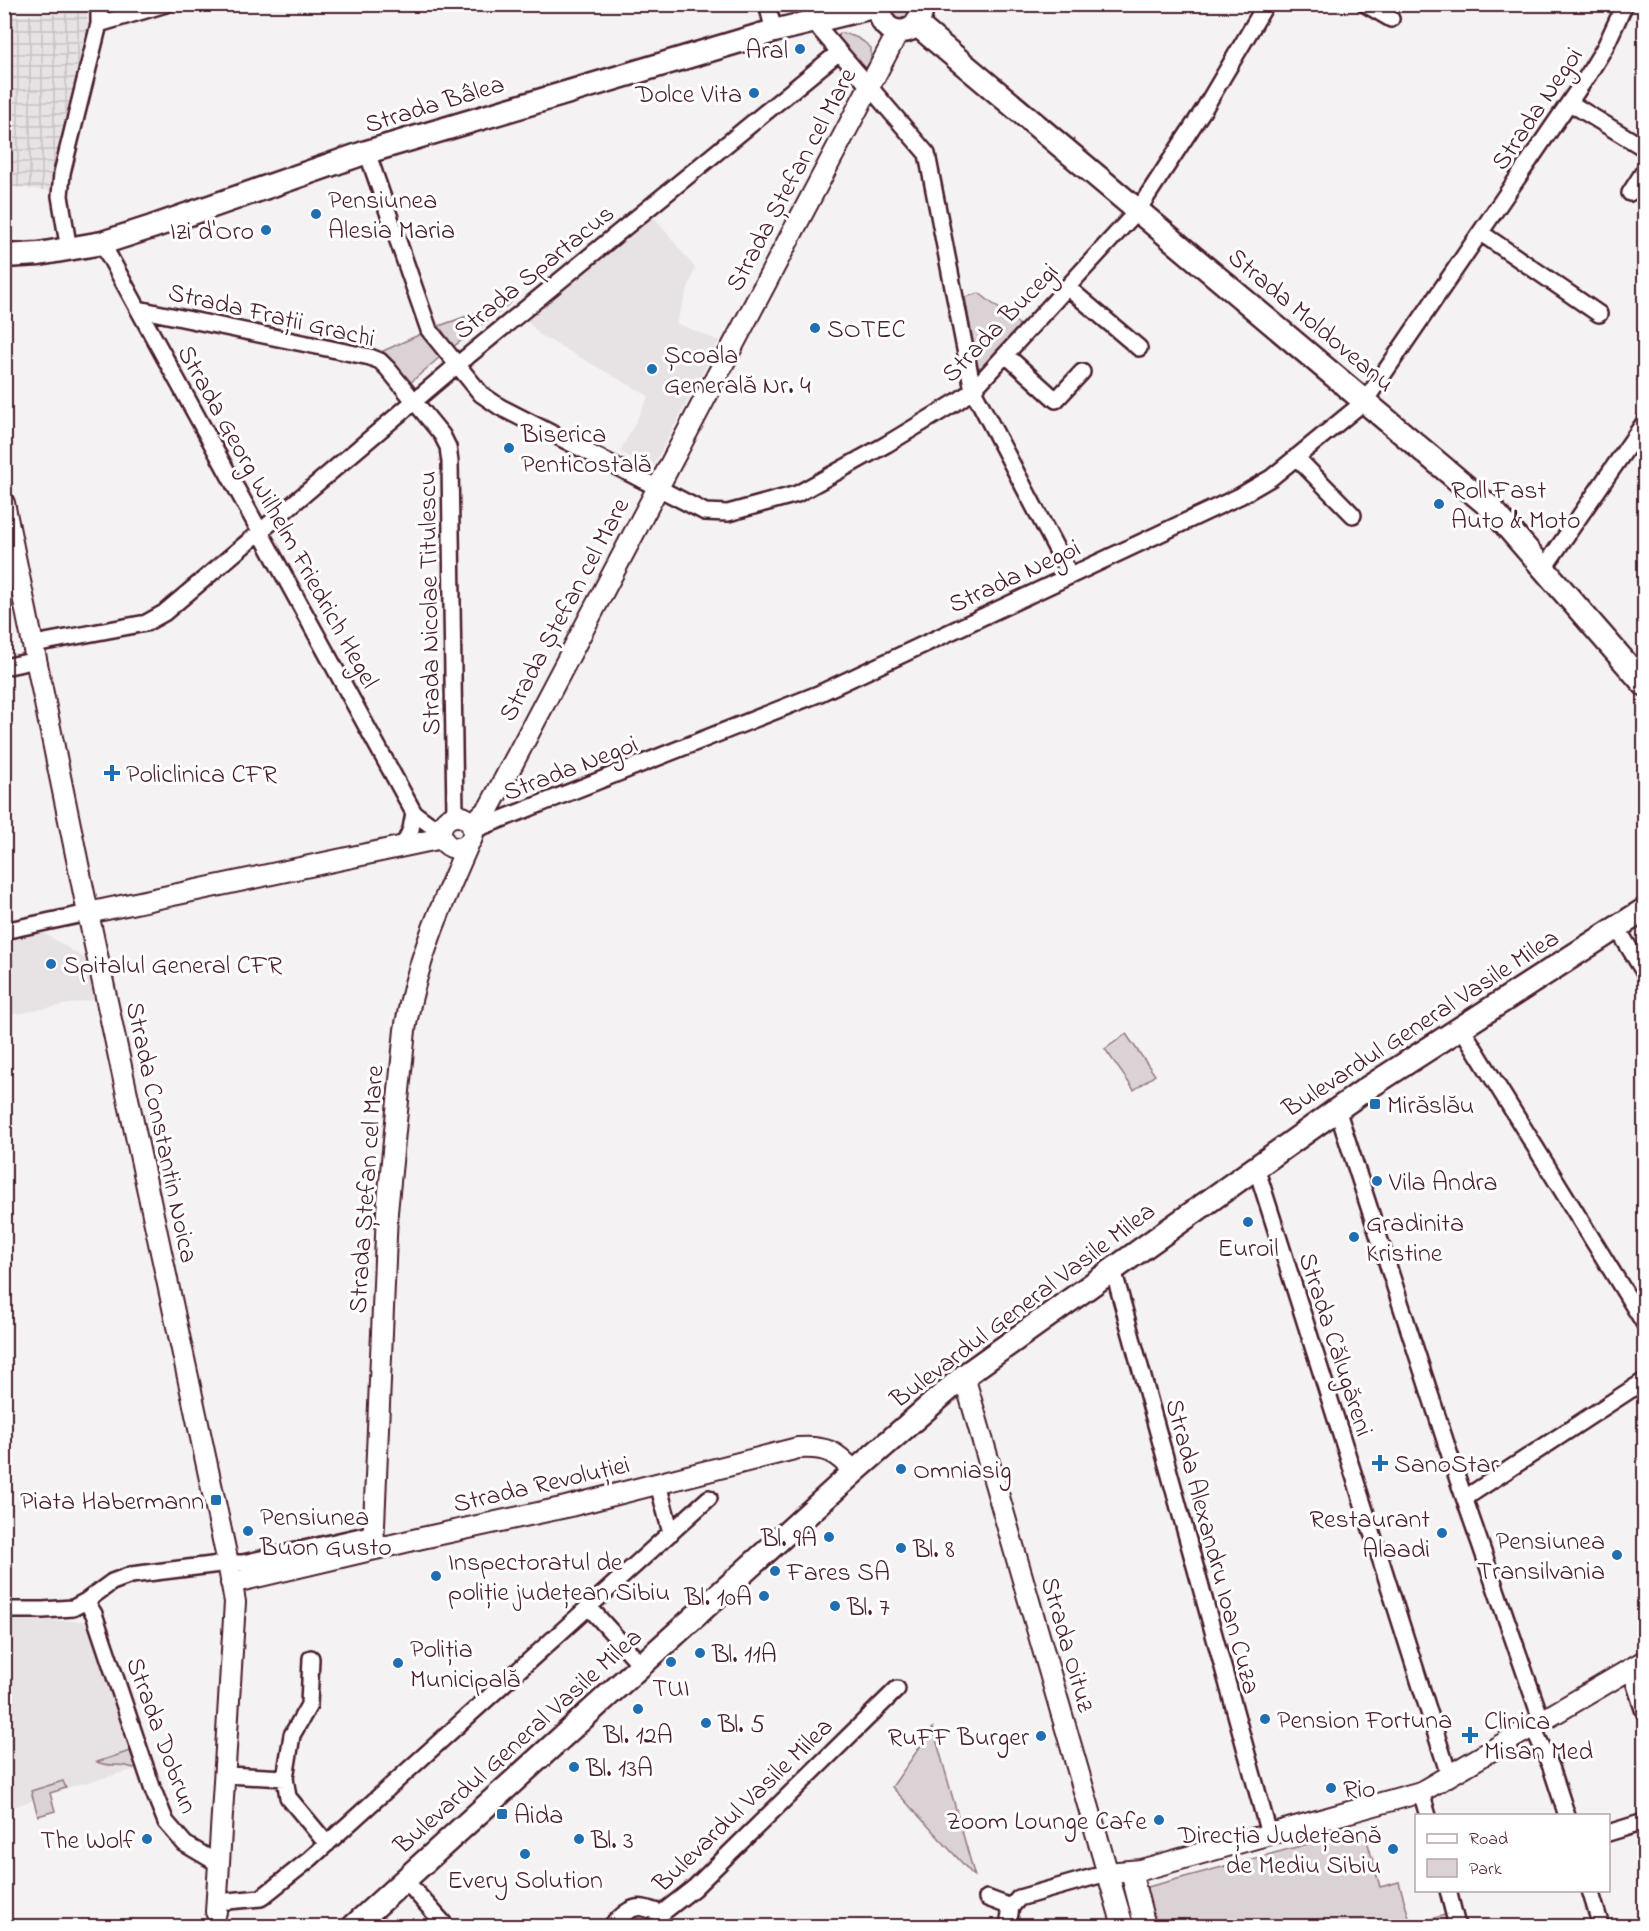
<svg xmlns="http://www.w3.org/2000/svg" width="1649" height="1931" viewBox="0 0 1649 1931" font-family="'Indie Flower',sans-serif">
	<defs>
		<pattern id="industrial-grid" width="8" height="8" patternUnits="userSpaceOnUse" patternTransform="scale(1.5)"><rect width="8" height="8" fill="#e7e2e3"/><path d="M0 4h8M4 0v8" fill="none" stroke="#c8c1c3"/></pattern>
	</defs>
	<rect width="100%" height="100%" fill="#f4f2f2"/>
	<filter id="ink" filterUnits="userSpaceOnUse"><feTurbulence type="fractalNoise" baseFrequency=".0167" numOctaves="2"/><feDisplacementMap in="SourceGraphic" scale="12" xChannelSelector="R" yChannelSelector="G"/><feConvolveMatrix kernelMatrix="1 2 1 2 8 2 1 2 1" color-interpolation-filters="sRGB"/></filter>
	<g filter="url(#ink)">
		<path fill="#e7e2e3" d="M653,216L695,268L676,323L719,341L652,468L620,452L649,396L540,335L527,320Z
			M42,932L89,961L96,999L5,1016V939Z
			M5,1620L87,1621L136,1769L66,1788L63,1781L31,1791L33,1800L5,1810Z"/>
		<path fill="url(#industrial-grid)" d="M5,5H9L13,16L87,12L89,33L64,126L52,191L5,186Z"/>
		<path fill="#dbd2d5" stroke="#927880" stroke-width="1.5" d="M893,5H908L910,8L909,18L900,22L891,17Z
			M840,33C852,34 862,39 871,48V61L864,70L837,41V37Z
			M979,293L1020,325L983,369L977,366L965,297Z
			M515,299L453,347L439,326Z
			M421,334L440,357L410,383L383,351Z
			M1126,1034L1155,1075L1134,1090L1105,1049Z
			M933,1728L975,1877L892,1787Z
			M130,1751L136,1769C119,1762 110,1768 97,1762Z
			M63,1781L66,1788L50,1793L55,1811L38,1816L31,1791Z
			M1364,1829L1380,1887L1399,1882L1411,1925L1445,1915L1448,1926H1154L1147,1899L1148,1893L1144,1888Z"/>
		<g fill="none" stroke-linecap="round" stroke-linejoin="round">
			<defs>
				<path id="street" d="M767,4L774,31
					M1365,4L1391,19
					M812,20L927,154L973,390L1070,575
					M99,24L166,4
					M1570,103L1644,148
					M367,152L429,330L481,394L500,407L705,512L728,513L797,494L887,444L958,401L973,390L1138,210L1204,109L1266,4
					M1630,193L1644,171
					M1481,233L1599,314
					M102,243L414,813L429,824L441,828
					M69,250L60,196L62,173L99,24V4
					M1067,287L1139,348
					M138,309L370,357L380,361L388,369L442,435L448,447L450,462L455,816
					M1006,355L1056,400L1082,372
					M1296,457L1353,515
					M1544,568L1644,423
					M34,644L146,623L164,613L457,365L839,52
					M4,667L37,660
					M474,830L818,694L1240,496L1271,478L1365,401L1588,75L1605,47L1625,4
					M403,847L411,829L414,813
					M1617,928L1644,972
					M4,931L88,913
					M1461,1027L1644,1323
					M1337,1109L1458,1480L1542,1722
					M1256,1167L1449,1775
					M1113,1269L1269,1834
					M658,1484L671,1533
					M1465,1498L1644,1381
					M86,1601L94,1614L153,1790L166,1822L185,1844L219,1864
					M589,1607L642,1666
					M4,1610H43L73,1608L86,1601L112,1582L131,1575L228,1563H243L374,1533
					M1630,1669L1644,1712
					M1533,1727L1551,1767L1567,1816
					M226,1775L285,1778L292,1735L309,1705L311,1658
					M285,1778L288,1797L327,1844
					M1421,1792L1428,1816
					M1608,1833L1644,1822
					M405,1880L446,1926
					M1448,1890L1457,1926
					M1590,1890L1601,1926
					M987,1898L1011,1907
					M217,1902L261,1898L310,1859L709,1498
					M611,1926C620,1918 630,1905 644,1908C650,1909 655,1912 662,1913L694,1888L897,1689
					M1008,1926L1011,1907L1019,1898L1107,1873"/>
				<path id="secondary" d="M4,503L88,913L228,1563L235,1602L216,1912
					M441 832a16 16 0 1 1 32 0a16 16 0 1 1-32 0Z
					M472,824L489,808L504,780L898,32
					M88,913L442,838
					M964,1376L1123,1926
					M373,1549L387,1212L405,1030C416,962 441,906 468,845
					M231,1583L422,1538L566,1507L798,1448C825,1446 836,1451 854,1472
					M1131,1872L1145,1926
					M1107,1873L1141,1870L1421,1792L1644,1661"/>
				<path id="primary" d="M881,4C875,43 928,38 920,4
					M916,24L1490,507L1644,684
					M4,256L39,254L102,243L152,227L367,152L774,31L881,5
					M354,1926L854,1472L964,1376L1366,1089L1644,910"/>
			</defs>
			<use href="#street" stroke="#4a1f2b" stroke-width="20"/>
			<use href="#secondary" stroke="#4a1f2b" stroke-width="24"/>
			<use href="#primary" stroke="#4a1f2b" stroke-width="27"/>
			<use href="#street" stroke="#fff" stroke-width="15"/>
			<use href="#secondary" stroke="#fff" stroke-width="20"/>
			<use href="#primary" stroke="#fff" stroke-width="22"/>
		</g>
	</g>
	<g fill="#1f6fb2" stroke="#fff" stroke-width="2">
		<circle cx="800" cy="49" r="6"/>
		<circle cx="754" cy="93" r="6"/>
		<circle cx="316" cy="214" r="6"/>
		<circle cx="266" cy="230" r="6"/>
		<circle cx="815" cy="328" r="6"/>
		<circle cx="652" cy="369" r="6"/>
		<circle cx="509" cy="448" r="6"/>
		<circle cx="1439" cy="504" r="6"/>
		<path d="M109 764h6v6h6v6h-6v6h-6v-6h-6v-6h6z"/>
		<circle cx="51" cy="964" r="6"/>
		<rect x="1369" y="1098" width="12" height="12" rx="3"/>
		<circle cx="1377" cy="1181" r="6"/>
		<circle cx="1248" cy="1222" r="6"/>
		<circle cx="1354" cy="1237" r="6"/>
		<path d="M1377 1454h6v6h6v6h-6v6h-6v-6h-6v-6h6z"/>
		<circle cx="901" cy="1469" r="6"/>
		<rect x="210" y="1494" width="12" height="12" rx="3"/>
		<circle cx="248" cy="1531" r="6"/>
		<circle cx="1442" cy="1533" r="6"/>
		<circle cx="829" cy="1537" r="6"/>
		<circle cx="901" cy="1548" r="6"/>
		<circle cx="1617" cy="1555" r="6"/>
		<circle cx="775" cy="1571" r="6"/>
		<circle cx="436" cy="1576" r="6"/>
		<circle cx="764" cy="1596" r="6"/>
		<circle cx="835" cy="1606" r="6"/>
		<circle cx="700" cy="1653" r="6"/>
		<circle cx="671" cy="1662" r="6"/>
		<circle cx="398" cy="1663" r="6"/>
		<circle cx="638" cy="1709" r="6"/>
		<circle cx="1265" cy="1719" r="6"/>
		<circle cx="706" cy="1723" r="6"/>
		<path d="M1467 1726h6v6h6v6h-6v6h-6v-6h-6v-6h6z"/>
		<circle cx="1041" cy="1736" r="6"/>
		<circle cx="574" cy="1767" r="6"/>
		<circle cx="1331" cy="1788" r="6"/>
		<rect x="496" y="1808" width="12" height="12" rx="3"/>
		<circle cx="1159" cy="1820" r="6"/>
		<circle cx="147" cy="1839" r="6"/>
		<circle cx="579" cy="1839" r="6"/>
		<circle cx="1393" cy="1849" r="6"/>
		<circle cx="525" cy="1854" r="6"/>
	</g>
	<g text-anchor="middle" stroke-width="6" stroke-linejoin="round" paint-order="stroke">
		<g font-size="26" fill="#4a1f2b" stroke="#fff" text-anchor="start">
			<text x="788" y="58" text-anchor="end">Aral</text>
			<text x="742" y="102" text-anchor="end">Dolce Vita</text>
			<text x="328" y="208">Pensiunea<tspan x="328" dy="30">Alesia Maria</tspan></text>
			<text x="254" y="239" text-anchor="end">Izi d'Oro</text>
			<text x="827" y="337">SOTEC</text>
			<text x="664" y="363">Școala<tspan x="664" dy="30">Generală Nr. 4</tspan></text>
			<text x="521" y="442">Biserica<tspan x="521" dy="30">Penticostală</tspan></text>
			<text x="1451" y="498">Roll Fast<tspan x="1451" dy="30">Auto &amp; Moto</tspan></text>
			<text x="126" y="782">Policlinica CFR</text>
			<text x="63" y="973">Spitalul General CFR</text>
			<text x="1387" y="1113">Mirăslău</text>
			<text x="1389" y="1190">Vila Andra</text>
			<text x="1366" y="1231">Gradinita<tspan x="1366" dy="30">Kristine</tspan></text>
			<text x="1248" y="1256" text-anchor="middle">Euroil</text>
			<text x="1394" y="1472">SanoStar</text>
			<text x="913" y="1478">Omniasig</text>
			<text x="204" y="1509" text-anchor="end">Piata Habermann</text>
			<text x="260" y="1525">Pensiunea<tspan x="260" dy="30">Buon Gusto</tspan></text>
			<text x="1430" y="1527" text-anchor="end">Restaurant<tspan x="1430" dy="30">Alaadi</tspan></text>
			<text x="817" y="1546" text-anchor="end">Bl. 9A</text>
			<text x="1605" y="1549" text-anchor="end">Pensiunea<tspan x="1605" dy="30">Transilvania</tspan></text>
			<text x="913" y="1557">Bl. 8</text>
			<text x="448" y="1570">Inspectoratul de<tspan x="448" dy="30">poliție județean Sibiu</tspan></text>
			<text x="787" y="1580">Fares SA</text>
			<text x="752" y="1605" text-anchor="end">Bl. 10A</text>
			<text x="847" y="1615">Bl. 7</text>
			<text x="410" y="1657">Poliția<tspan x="410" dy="30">Municipală</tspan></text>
			<text x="712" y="1662">Bl. 11A</text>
			<text x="671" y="1696" text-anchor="middle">TUI</text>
			<text x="1277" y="1728">Pension Fortuna</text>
			<text x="1484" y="1729">Clinica<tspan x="1484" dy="30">Misan Med</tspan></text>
			<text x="718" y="1732">Bl. 5</text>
			<text x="638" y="1743" text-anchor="middle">Bl. 12A</text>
			<text x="1029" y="1745" text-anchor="end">RuFF Burger</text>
			<text x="586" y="1776">Bl. 13A</text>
			<text x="1343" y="1797">Rio</text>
			<text x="514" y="1823">Aida</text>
			<text x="1147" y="1829" text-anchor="end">Zoom Lounge Cafe</text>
			<text x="1381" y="1843" text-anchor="end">Direcția Județeană<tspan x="1381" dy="30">de Mediu Sibiu</tspan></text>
			<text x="135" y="1848" text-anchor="end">The Wolf</text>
			<text x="591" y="1848">Bl. 3</text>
			<text x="525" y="1888" text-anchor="middle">Every Solution</text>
		</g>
		<g font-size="26" fill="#4a1f2b" stroke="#fff">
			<text transform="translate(434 103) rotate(-17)" y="9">Strada Bâlea</text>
			<text transform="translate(1536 108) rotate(-56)" y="9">Strada Negoi</text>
			<text transform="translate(790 179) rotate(-62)" y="9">Strada Ștefan cel Mare</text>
			<text transform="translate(533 271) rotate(-39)" y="9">Strada Spartacus</text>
			<text transform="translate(272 314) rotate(13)" y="9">Strada Frații Grachi</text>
			<text transform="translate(1312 319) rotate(40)" y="9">Strada Moldoveanu</text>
			<text transform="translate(999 322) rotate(-46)" y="9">Strada Bucegi</text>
			<text transform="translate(279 516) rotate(61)" y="9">Strada Georg Wilhelm Friedrich Hegel</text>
			<text transform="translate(1014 575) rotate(-25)" y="9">Strada Negoi</text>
			<text transform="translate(428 603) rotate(-91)" y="9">Strada Nicolae Titulescu</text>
			<text transform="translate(563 609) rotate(-62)" y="9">Strada Ștefan cel Mare</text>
			<text transform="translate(570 767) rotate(-21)" y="9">Strada Negoi</text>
			<text transform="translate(1420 1022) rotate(-33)" y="9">Bulevardul General Vasile Milea</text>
			<text transform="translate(163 1132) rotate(78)" y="9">Strada Constantin Noica</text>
			<text transform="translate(365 1189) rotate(-86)" y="9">Strada Ștefan cel Mare</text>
			<text transform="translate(1022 1304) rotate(-37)" y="9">Bulevardul General Vasile Milea</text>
			<text transform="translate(1337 1344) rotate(72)" y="9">Strada Călugăreni</text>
			<text transform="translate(541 1483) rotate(-13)" y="9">Strada Revoluției</text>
			<text transform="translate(1214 1546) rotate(75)" y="9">Strada Alexandru Ioan Cuza</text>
			<text transform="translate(1069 1644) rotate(74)" y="9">Strada Oituz</text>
			<text transform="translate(163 1735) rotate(70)" y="9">Strada Dobrun</text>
			<text transform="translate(517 1740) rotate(-42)" y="9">Bulevardul General Vasile Milea</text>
			<text transform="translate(742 1804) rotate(-44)" y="9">Bulevardul Vasile Milea</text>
		</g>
	</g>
	<rect width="1649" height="1931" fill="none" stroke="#fff" stroke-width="24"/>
	<rect x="12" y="12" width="1625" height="1907" fill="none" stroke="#4a1f2b" stroke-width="2" filter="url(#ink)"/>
	<rect x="1415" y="1814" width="195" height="78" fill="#ffffff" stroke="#b7a5aa" stroke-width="1.5"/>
	<rect x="1427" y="1834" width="30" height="9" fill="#ffffff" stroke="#b7a5aa" stroke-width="1.5"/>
	<text x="1469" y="1844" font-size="18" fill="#4a1f2b">Road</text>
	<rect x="1427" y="1859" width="30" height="18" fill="#dbd2d5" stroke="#b7a5aa" stroke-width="1.5"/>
	<text x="1469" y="1874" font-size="18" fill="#4a1f2b">Park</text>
</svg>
